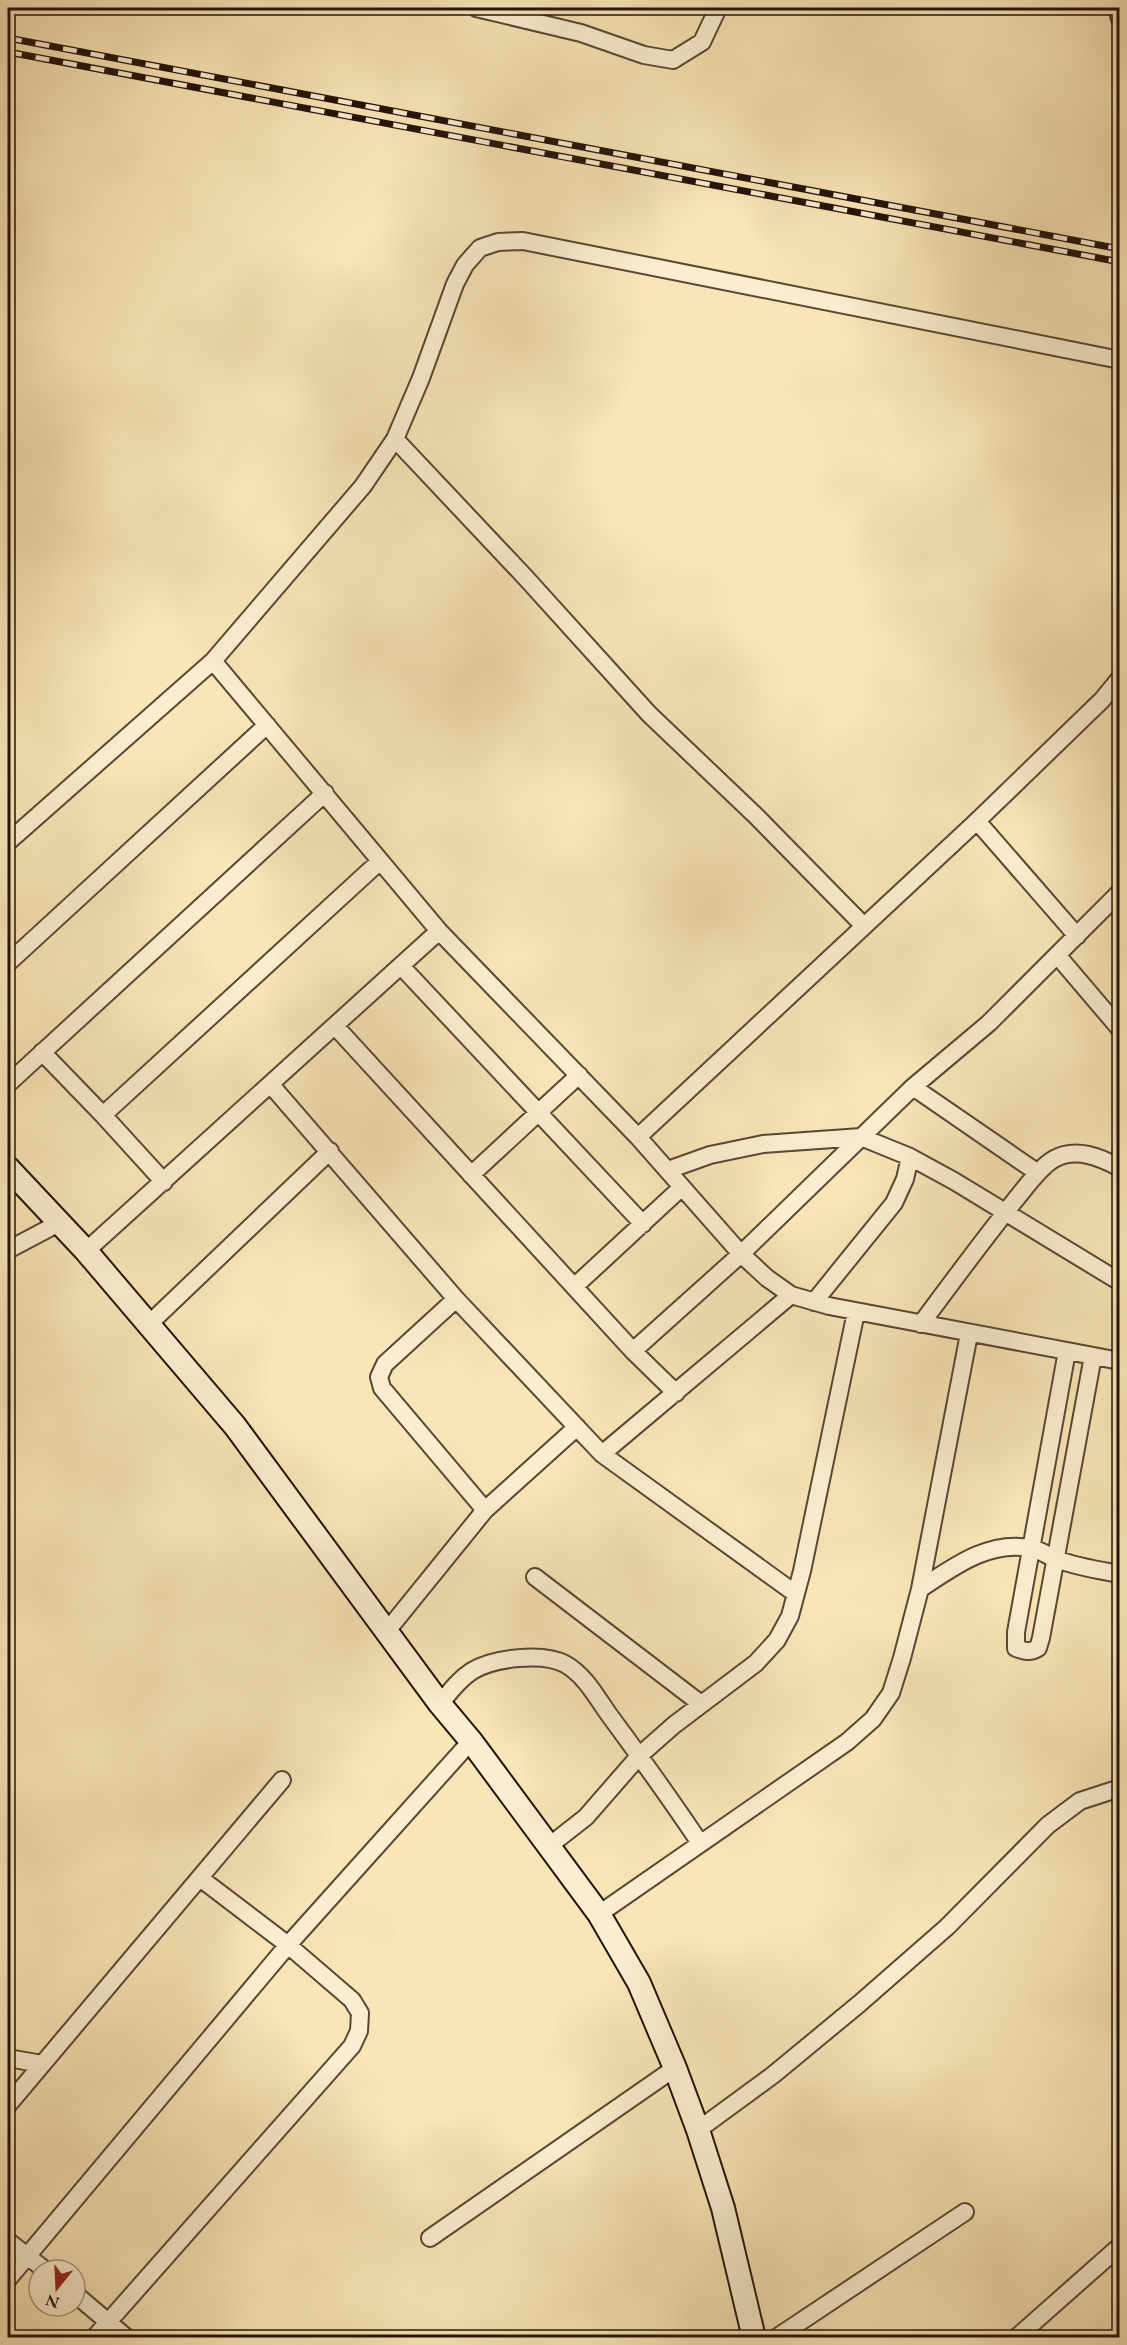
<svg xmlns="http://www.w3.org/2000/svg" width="1127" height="2345" viewBox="0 0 1127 2345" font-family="'EB Garamond',serif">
	<rect width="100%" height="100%" fill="#f9e5b6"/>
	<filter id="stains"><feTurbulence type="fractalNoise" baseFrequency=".00333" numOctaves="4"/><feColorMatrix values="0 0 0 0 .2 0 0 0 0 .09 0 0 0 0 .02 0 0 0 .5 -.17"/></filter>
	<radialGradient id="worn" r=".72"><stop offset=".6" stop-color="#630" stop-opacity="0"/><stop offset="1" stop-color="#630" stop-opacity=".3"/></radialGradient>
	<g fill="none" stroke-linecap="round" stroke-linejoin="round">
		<defs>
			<path id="street" d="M476,8L581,33L644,55L673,60L702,42L718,8
				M1117,8L1120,19
				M395,439L525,577L649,714L756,816L864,926
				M213,661L363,486L395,439L421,378L455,284L465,265L480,248L498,242L523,241L1120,360
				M977,821L1077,936
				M8,842L213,661L439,931L86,1251
				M439,931L638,1137L741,1254L767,1278L791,1295L829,1306L1120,1361
				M1057,955L1120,1029
				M8,963L267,725
				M401,966L643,1224
				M335,1026L633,1351L676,1393
				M42,1052L103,1115L164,1182
				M8,1084L325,793
				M271,1085L456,1299L602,1454L791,1295
				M913,1087L1038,1173
				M103,1115L379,862
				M638,1137L977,821L1102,700L1120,678
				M668,1170L710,1155L763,1144L861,1137L910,1157L954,1181L1120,1282
				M471,1175L579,1075
				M8,1250L59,1223
				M574,1287L682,1187
				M456,1299L385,1364L379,1377L382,1388L485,1510
				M814,1302L894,1203L905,1179L910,1157
				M149,1324L330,1151
				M921,1324C952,1282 983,1240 1016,1199C1027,1186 1039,1168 1054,1159C1076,1147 1100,1157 1120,1168
				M633,1351L741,1254L913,1087L989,1023L1120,892
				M1067,1351L1016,1632V1648C1024,1651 1030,1653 1038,1648L1041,1638L1093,1356
				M602,1454L796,1594
				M535,1577L701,1704
				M920,1589C952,1568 988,1540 1030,1548C1039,1549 1048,1556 1056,1559C1077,1567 1098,1570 1120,1574
				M387,1631L485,1510L577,1427
				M440,1704C449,1693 458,1680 472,1671C493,1658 543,1652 565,1664C585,1675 597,1698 610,1716C641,1758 671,1800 700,1843
				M549,1846L586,1817L640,1755L674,1725L756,1663L777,1640L790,1616L802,1571L856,1312
				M599,1914L847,1742L873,1719L891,1693L902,1658L920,1589L969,1334
				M8,2058L42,2064
				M8,2105L282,1780
				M698,2130L773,2075L859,2004L947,1927L1048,1825L1080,1801L1120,1788
				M430,2238L675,2068
				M8,2241L45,2270
				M8,2279L288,1945L471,1741
				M75,2294L127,2338
				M94,2338L352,2046L359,2031L360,2013L352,2000L288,1945L200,1878
				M776,2338L965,2212
				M1016,2338L1120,2246"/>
			<path id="secondary" d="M8,1168L86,1251L235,1426L440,1704L471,1741L599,1914L639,1983L675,2068L698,2130L723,2208L754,2338"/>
		</defs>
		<use href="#street" stroke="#584735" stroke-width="20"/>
		<use href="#secondary" stroke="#23120a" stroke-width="26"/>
		<use href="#street" stroke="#fbeed0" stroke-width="16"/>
		<use href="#secondary" stroke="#fbeed0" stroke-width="22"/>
		<defs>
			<path id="rail" d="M8,38L1120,249
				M8,52L1120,262"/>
		</defs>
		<use href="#rail" stroke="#23120a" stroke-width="7"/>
		<use href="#rail" stroke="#fbeed0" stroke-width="4.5" stroke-dasharray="14" stroke-linecap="butt"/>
	</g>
	<rect width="1127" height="2345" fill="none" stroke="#f9e5b6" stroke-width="30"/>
	<rect x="9" y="9" width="1109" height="2327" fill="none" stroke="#23120a" stroke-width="3"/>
	<rect x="15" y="15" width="1097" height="2315" fill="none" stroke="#23120a" stroke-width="1.5"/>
	<g transform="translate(57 2288) rotate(198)"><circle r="28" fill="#fbeed0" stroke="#a59681" stroke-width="1.5"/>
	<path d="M0-4.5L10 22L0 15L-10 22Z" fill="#8f2418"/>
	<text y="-9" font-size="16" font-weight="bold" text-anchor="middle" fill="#23120a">N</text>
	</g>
	<rect width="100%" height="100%" filter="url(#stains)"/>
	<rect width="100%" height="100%" fill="url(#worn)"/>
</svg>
